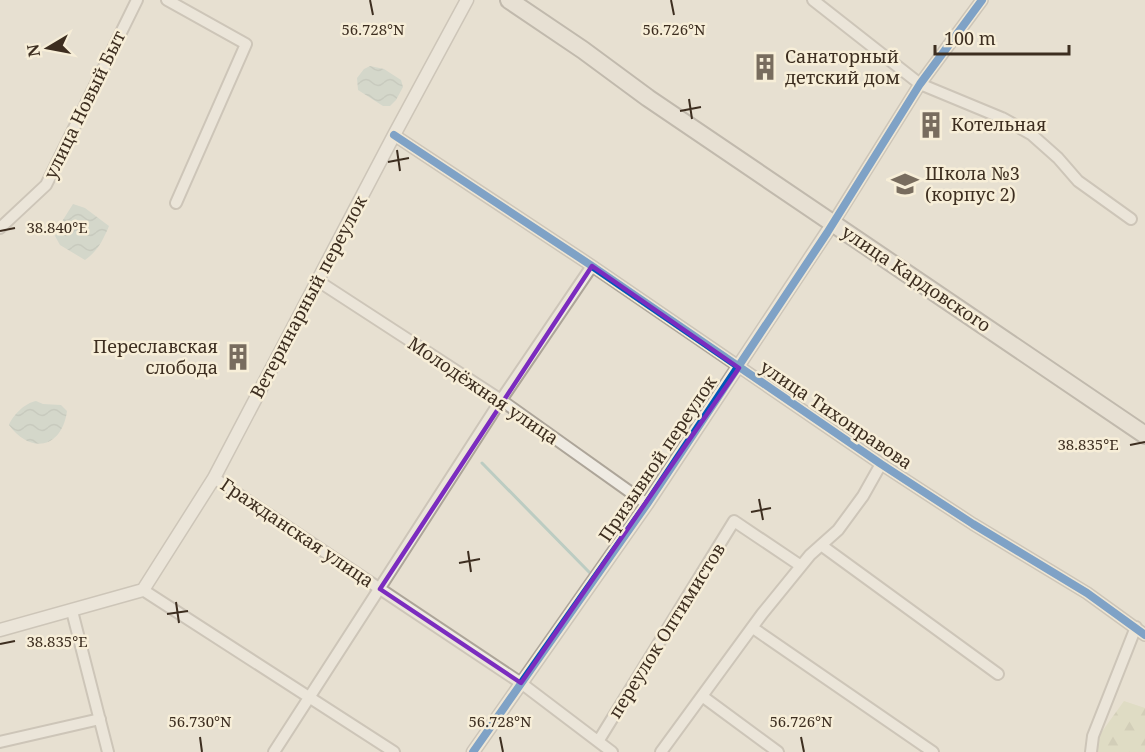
<svg xmlns="http://www.w3.org/2000/svg" width="1145" height="752" viewBox="0 0 1145 752" font-family="'Noto Serif',serif">
	<defs>
		<pattern id="forest-firs" width="22" height="20" patternUnits="userSpaceOnUse" patternTransform="scale(1.5)"><rect width="22" height="20" fill="#d6d7b3"/><path d="M5 1l3.5 6h-7zM16 11l3.5 6h-7z" fill="#b9b99a"/></pattern>
		<pattern id="water-waves" width="16" height="10" patternUnits="userSpaceOnUse" patternTransform="scale(1.5)"><rect width="16" height="10" fill="#bcccc2"/><path d="M0 5q4-4 8 0t8 0" fill="none" stroke="#a2b0a6"/></pattern>
	</defs>
	<rect width="100%" height="100%" fill="#e7e0d1"/>
	<path fill="url(#forest-firs)" d="M1124,701L1145,708V752H1096L1098,737Z"/>
	<path fill="url(#water-waves)" d="M370,66L384,69L401,80L403,87L396,100L390,106H383L358,90L357,78L364,69Z
		M73,204L85,208L109,226C103,240 98,251 85,260L60,245L55,236L61,223Z
		M36,401L43,404L61,405L67,411C62,448 31,455 9,425C13,415 25,403 36,401Z"/>
	<g fill="none" stroke-linecap="round" stroke-linejoin="round">
		<path stroke="#bcccc2" stroke-width="3" d="M482,463L590,573"/>
		<defs>
			<path id="minor" d="M167,0L246,44L176,203
				M813,0L920,84L1002,118L1031,134L1058,158L1078,181L1131,219
				M394,135L592,266L881,464L973,524L1087,593L1145,635
				M833,223L920,84L982,0
				M0,228L46,185L137,0
				M318,281L501,400L647,504
				M214,478L521,683L612,752
				M821,545L998,674
				M143,590L394,752
				M72,611L108,752
				M753,628L933,752
				M702,696L778,752
				M599,740L734,521L801,566
				M0,742L100,719
				M274,752L501,400L592,266
				M661,752L762,614L810,555L838,530L863,496L881,464
				M1091,752L1093,736L1136,627"/>
			<path id="tertiary" d="M0,630L143,590L214,478L394,135L467,0
				M473,752L647,504L833,223"/>
			<path id="primary" d="M509,0L583,50L648,98L1145,435"/>
		</defs>
		<use href="#minor" stroke="#ada599" stroke-width="14"/>
		<use href="#tertiary" stroke="#ada599" stroke-width="15"/>
		<use href="#primary" stroke="#928b80" stroke-width="20"/>
		<use href="#minor" stroke="#efebe3" stroke-width="10"/>
		<use href="#tertiary" stroke="#efebe3" stroke-width="12"/>
		<use href="#primary" stroke="#e6e1d4" stroke-width="16"/>
		<defs>
			<path id="cycleway" d="M394,135L592,266L881,464L973,524L1087,593L1145,635
				M473,752L647,504L827,233L920,84L982,0"/>
		</defs>
		<use href="#cycleway" stroke="#f7eed8" stroke-width="11"/>
		<use href="#cycleway" stroke="#0057b8" stroke-width="8"/>
	</g>
	<path d="M0 0H1145V752H0ZM592,266L739,368L521,683L380,589Z" fill="#e7e0d1" fill-opacity=".55" fill-rule="evenodd"/>
	<path fill="none" stroke="#7b2cbf" stroke-width="4.5" stroke-linejoin="round" d="M592,266L739,368L521,683L380,589Z"/>
	<path fill="none" stroke="#3d2e20" stroke-width="2" d="M370,0L373,15M671,0L674,15M689,99L692,119M680,111L701,107M397,150L400,171M388,162L409,158M0,231L15,228M1130,445L1145,442M759,499L763,520M751,512L771,508M468,551L471,572M459,563L480,559M176,602L179,623M167,614L188,611M0,644L15,641M200,737L202,752M500,737L503,752M801,737L804,752"/>
	<defs>
		<symbol id="building-bare" viewBox="-9 -9 18 18"><path d="M-4-6H4V6H1V3H-1V6H-4ZM-2.5-4.3h1.7v1.8h-1.7ZM.8-4.3h1.7v1.8H.8ZM-2.5-1h1.7V.8h-1.7ZM.8-1h1.7V.8H.8Z" fill="#786c5e" stroke="#f7eed8" stroke-width="2.5" paint-order="stroke"/></symbol>
		<symbol id="school-bare" viewBox="-9 -9 18 18"><path d="M0-5L7-2L0 1L-7-2ZM-4 1L0 2.5L4 1V4Q0 6-4 4Z" fill="#786c5e" stroke="#f7eed8" stroke-width="2.5" paint-order="stroke"/></symbol>
	</defs>
	<g fill-rule="evenodd">
		<use href="#building-bare" x="746" y="48" width="38" height="38"/>
		<use href="#building-bare" x="912" y="106" width="38" height="38"/>
		<use href="#school-bare" x="886" y="165" width="38" height="38"/>
		<use href="#building-bare" x="219" y="338" width="38" height="38"/>
	</g>
	<g text-anchor="middle" stroke-width="5" stroke-linejoin="round" paint-order="stroke">
		<g font-size="18" fill="#3d2e20" stroke="#f7eed8" text-anchor="start">
			<text x="785" y="63">Санаторный<tspan x="785" dy="21">детский дом</tspan></text>
			<text x="951" y="131">Котельная</text>
			<text x="925" y="180">Школа №3<tspan x="925" dy="21">(корпус 2)</tspan></text>
			<text x="218" y="353" text-anchor="end">Переславская<tspan x="218" dy="21">слобода</tspan></text>
		</g>
		<g font-size="18" fill="#3d2e20" stroke="#f7eed8">
			<text transform="translate(85 105) rotate(-64)" y="6">улица Новый Быт</text>
			<text transform="translate(916 279) rotate(34)" y="6">улица Кардовского</text>
			<text transform="translate(309 297) rotate(-62)" y="6">Ветеринарный переулок</text>
			<text transform="translate(483 391) rotate(34)" y="6">Молодёжная улица</text>
			<text transform="translate(836 415) rotate(34)" y="6">улица Тихонравова</text>
			<text transform="translate(658 459) rotate(-56)" y="6">Призывной переулок</text>
			<text transform="translate(297 533) rotate(34)" y="6">Гражданская улица</text>
			<text transform="translate(667 631) rotate(-58)" y="6">переулок Оптимистов</text>
		</g>
	</g>
	<g font-size="15" text-anchor="middle" fill="#3d2e20" stroke="#f7eed8" stroke-width="5" stroke-linejoin="round" paint-order="stroke">
		<text x="373" y="35">56.728°N</text>
		<text x="674" y="35">56.726°N</text>
		<text x="57" y="233">38.840°E</text>
		<text x="1088" y="450">38.835°E</text>
		<text x="57" y="647">38.835°E</text>
		<text x="200" y="727">56.730°N</text>
		<text x="500" y="727">56.728°N</text>
		<text x="801" y="727">56.726°N</text>
	</g>
	<g transform="translate(48 48) rotate(260)" stroke="#f7eed8" stroke-width="4.5" paint-order="stroke">
	<path d="M0-4.5L10 22L0 15L-10 22Z" fill="#3d2e20"/>
	<text y="-9" font-size="16" font-weight="bold" text-anchor="middle" fill="#3d2e20">N</text>
	</g>
	<path d="M935 45v9h134v-9" fill="none" stroke="#3d2e20" stroke-width="3"/>
	<text x="944" y="45" font-size="18" fill="#3d2e20" stroke="#f7eed8" stroke-width="4.5" paint-order="stroke">100 m</text>
</svg>
